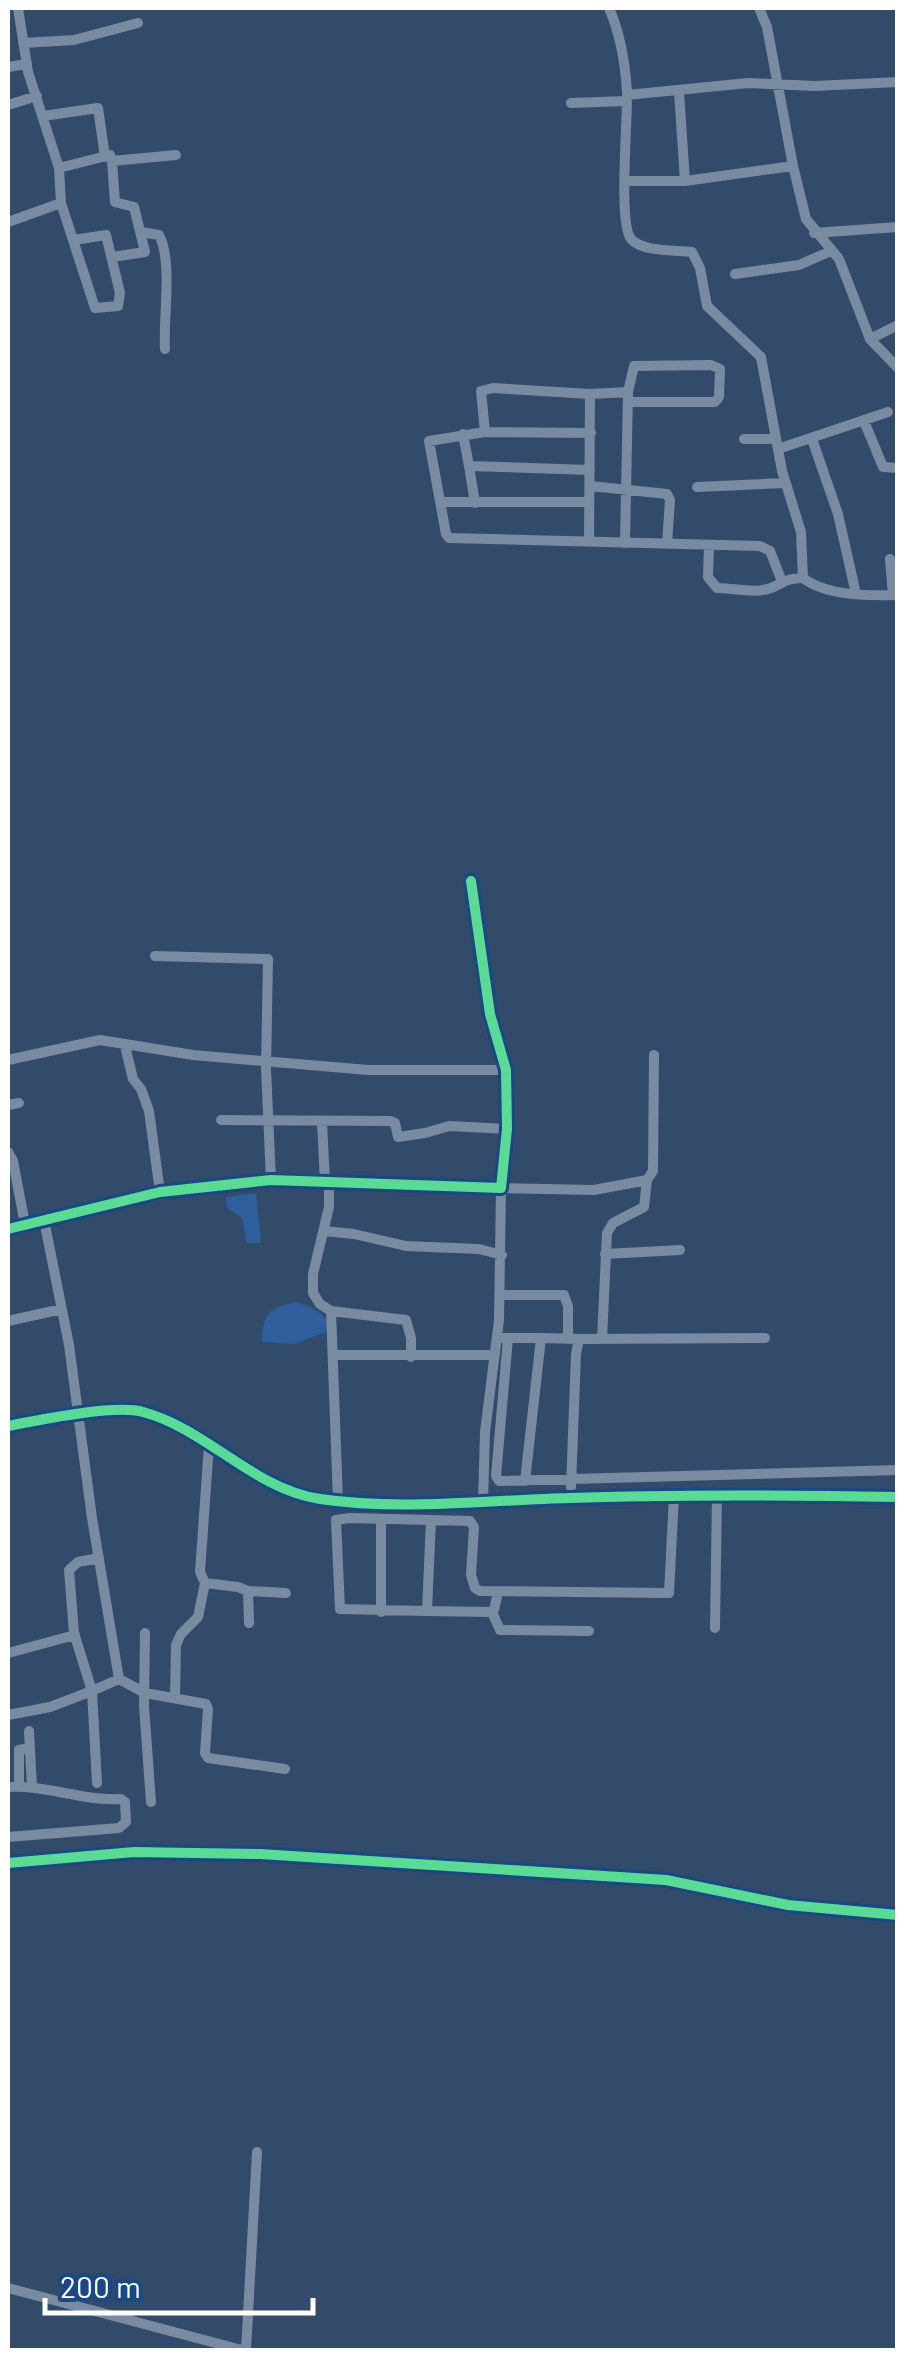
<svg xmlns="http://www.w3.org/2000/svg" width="905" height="2358" viewBox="0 0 905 2358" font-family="Barlow,sans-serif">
	<rect width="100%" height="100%" fill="#324b6b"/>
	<path fill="#2e5e9b" d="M256,1193L261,1243H247L242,1218L227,1208L226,1197Z
		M297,1302C313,1308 326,1312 331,1330L294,1344L262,1342C262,1314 270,1307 297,1302Z"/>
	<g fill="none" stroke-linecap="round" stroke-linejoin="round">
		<path stroke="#788ba1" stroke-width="10" d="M609,8C621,35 625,62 627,91C628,119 618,223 631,239C642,252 676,250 692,252L700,268L707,306L761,357L782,471L801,532L803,578C827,596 868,596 898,595
			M759,8L767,27L793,166L806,219L839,259L870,339L898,368
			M23,43L74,40L138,23
			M8,67L27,64
			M679,92L685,181
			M627,95L748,83L815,86L898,82
			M571,103L627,101
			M8,105L37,96
			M43,116L98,108L105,157
			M59,168L110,155L112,161L176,155
			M625,181H685L793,166
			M61,203L95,308L118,306L120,293L106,235L74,240
			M8,222L61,203L59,168L28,72L18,8
			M141,232L159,235C173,261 163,317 165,349
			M814,233L898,227
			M112,257L145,252L134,207L115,202L112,161
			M735,274L799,265L831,251
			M870,339L898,325
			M628,392L634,366L711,365L720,369L719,397L715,402H629
			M590,394L628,392L625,543
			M864,421L883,467L898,468
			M485,432L429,441L446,534L449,538L760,546L770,551L781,579
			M463,434L469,466L590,470
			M744,439H776
			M812,439L838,514L856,594
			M778,449L888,412
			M469,466L475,503
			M590,486L667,494L670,500L667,544
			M697,487L786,483
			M441,502H589
			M589,542L590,394L493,388L481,391L485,432L591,433
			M709,545L708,577L717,588C733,588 756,594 771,588C786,582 784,579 803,578
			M890,559L893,595
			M155,956L268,959L266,1068L271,1180
			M125,1046L133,1079L141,1089L149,1111L160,1192
			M8,1060L100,1040L193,1055L368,1070H506
			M8,1105L19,1103
			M221,1120L390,1121L395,1123L398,1137L425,1133L449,1126L507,1129
			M322,1122L325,1182
			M8,1152L13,1161L25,1224
			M329,1183V1207L313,1274V1293L320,1304L331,1311L338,1501
			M44,1220L69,1345L92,1518L119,1679L145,1693L206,1704L208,1709L205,1753L208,1758L285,1769
			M8,1229L160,1192L271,1180L501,1188L507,1129L506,1070L490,1014L471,881
			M324,1231L354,1234L406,1246L479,1249L502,1255
			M605,1254L680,1250
			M500,1295H564L568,1306V1339
			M331,1311L406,1320L411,1338V1357
			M8,1321L62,1309
			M502,1338H541
			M508,1338L496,1476L499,1481L898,1470
			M602,1339L607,1233L613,1223L644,1207L647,1180
			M334,1355H495
			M209,1445L200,1572L205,1583L238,1587L248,1591L249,1623
			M525,1481L541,1338L579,1339
			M571,1487L576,1354L579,1339L765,1338
			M483,1501L485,1432L499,1320L501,1188L594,1190L647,1180L653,1171L654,1055
			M381,1519V1612
			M431,1520L427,1611L340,1609L336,1520L350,1518L470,1521L474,1527L471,1575L475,1588L480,1591L669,1593L674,1496
			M99,1558L78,1562L69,1570L74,1633L92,1691L119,1679
			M248,1591L286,1593
			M427,1611L490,1612L494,1610L498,1592
			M492,1612L500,1630L589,1631
			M715,1628L717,1494
			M145,1633L144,1706L151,1802
			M8,1653L75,1635
			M175,1698L176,1645L181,1634L198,1617L205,1583
			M8,1715L50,1707L92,1691L97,1783
			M29,1731L32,1787
			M19,1786V1750L30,1748
			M8,1787C47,1785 82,1801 121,1799L125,1802L126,1822L119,1828L8,1837
			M8,1863L134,1852L260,1854L666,1880L788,1905L898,1915
			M8,2288L242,2350
			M246,2350L257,2152"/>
		<path stroke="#788ba1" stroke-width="12" d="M8,1426C39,1420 115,1404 143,1412C207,1429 253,1489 320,1499C401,1511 488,1500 570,1498C680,1494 788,1495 898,1497"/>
		<defs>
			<path id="cycleway" d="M8,1229L160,1192L271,1180L501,1188L507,1129L506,1070L490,1014L471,881
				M8,1426C39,1420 115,1404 143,1412C207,1429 253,1489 320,1499C401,1511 488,1500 570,1498C680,1494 788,1495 898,1497
				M8,1863L134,1852L260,1854L666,1880L788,1905L898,1915"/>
		</defs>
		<use href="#cycleway" stroke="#1a4883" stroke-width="16"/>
		<use href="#cycleway" stroke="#5adb95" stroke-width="10"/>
	</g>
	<rect width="905" height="2358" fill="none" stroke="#ffffff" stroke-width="20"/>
	<path d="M45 2298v15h268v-15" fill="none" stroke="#ffffff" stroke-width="5"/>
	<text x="60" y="2298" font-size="30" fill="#ffffff" stroke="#1a4883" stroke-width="8" paint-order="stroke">200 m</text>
</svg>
